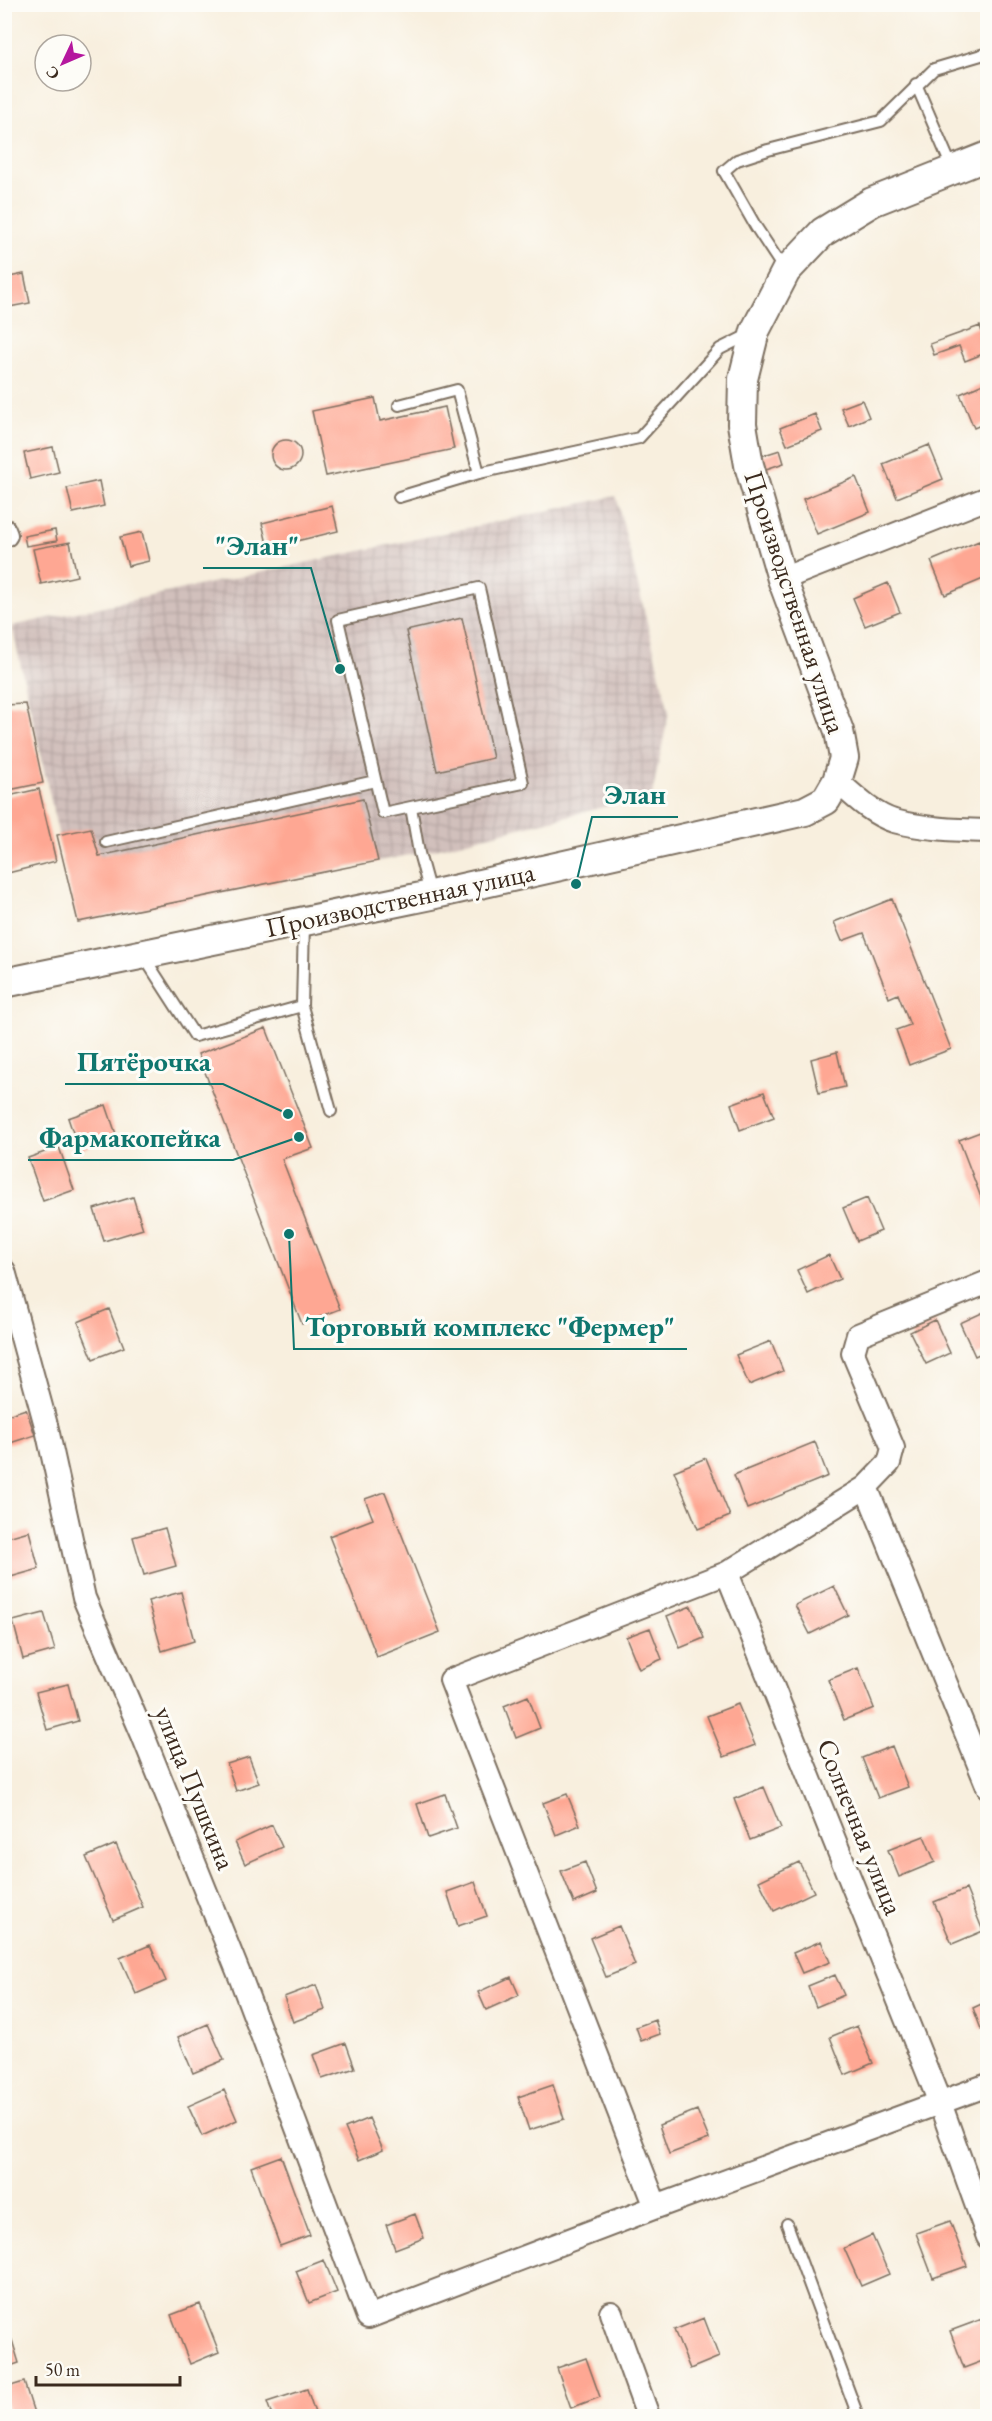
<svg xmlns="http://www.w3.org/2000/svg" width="992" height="2421" viewBox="0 0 992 2421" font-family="'EB Garamond',serif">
	<defs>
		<pattern id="industrial-grid" width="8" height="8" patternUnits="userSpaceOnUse" patternTransform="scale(1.5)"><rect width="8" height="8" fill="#d1c0bc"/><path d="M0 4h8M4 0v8" fill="none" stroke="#b4a5a1"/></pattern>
	</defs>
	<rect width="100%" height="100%" fill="#fdfcf7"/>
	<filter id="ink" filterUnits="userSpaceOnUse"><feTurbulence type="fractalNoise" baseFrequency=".0167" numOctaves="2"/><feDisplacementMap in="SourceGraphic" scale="12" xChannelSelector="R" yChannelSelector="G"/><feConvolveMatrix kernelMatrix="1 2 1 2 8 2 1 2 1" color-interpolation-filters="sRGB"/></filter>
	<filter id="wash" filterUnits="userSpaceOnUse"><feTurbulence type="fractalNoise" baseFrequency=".008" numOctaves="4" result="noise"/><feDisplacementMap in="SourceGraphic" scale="24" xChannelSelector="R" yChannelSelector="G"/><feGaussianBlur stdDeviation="1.35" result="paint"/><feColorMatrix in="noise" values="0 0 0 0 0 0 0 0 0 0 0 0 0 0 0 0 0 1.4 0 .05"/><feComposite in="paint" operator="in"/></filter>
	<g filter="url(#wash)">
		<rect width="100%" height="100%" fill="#f8efde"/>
		<path fill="url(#industrial-grid)" d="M616,496L669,712L652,795L419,853L78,922L12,626Z"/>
		<g id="blocks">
			<path fill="#fea793" d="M24,274L30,303L4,308V278Z
				M980,326L983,335L988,333V352L965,361L959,346L934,355L930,344Z
				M988,382V422L974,428L960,394Z
				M375,398L380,421L445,407L454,449L326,476L312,411Z
				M862,400L869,417L849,426L841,408Z
				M815,414L822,431L787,445L780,428Z
				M271 455a15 15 0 1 1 30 0a15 15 0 1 1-30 0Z
				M929,445L943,479L897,498L883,464Z
				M53,447L59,472L30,479L24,453Z
				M780,450L784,463L766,469L761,456Z
				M856,477L870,512L817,534L803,499Z
				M99,481L104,506L73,513L67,488Z
				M332,506L338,531L268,548L262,523Z
				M55,530L57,541L26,546L24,536Z
				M142,532L149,561L128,566L120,537Z
				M979,541L988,561V577L945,595L931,561Z
				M70,542L77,576L41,584L33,549Z
				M888,583L900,612L865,626L853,598Z
				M462,618L493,758L437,771L406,631Z
				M26,704L43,783L4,791V705Z
				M39,789L56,861L4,874V832L8,831L4,817V797Z
				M363,799L378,861L78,922L57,835L91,828L99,856Z
				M892,899L951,1049L909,1065L896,1030L910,1025L898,994L889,998L864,933L842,941L834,922Z
				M266,1028L313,1148L282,1159L340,1309L302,1324L198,1054Z
				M837,1052L845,1087L819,1093L811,1059Z
				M764,1092L774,1117L740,1130L731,1104Z
				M106,1105L117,1137L79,1150L68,1118Z
				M988,1129V1213H987L959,1140Z
				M59,1147L74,1190L43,1201L28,1158Z
				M133,1197L143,1229L104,1241L94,1209Z
				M867,1198L881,1231L857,1241L843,1208Z
				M829,1255L840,1279L808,1294L797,1270Z
				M109,1309L124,1347L93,1359L78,1322Z
				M984,1312L988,1319V1350L975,1356L960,1323Z
				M935,1320L950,1353L926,1364L910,1332Z
				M771,1341L783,1371L749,1385L736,1355Z
				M26,1409L35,1435L4,1445V1416Z
				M815,1442L828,1476L747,1509L734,1475Z
				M706,1458L730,1516L698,1529L674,1471Z
				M385,1492L440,1632L377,1657L329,1536L373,1519L365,1499Z
				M165,1528L176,1566L144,1575L133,1537Z
				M29,1531L39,1569L7,1578L4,1567V1538Z
				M834,1586L848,1615L810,1634L795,1605Z
				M181,1592L194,1641L162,1651L148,1601Z
				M691,1606L704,1638L680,1648L667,1616Z
				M44,1613L55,1650L23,1659L13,1621Z
				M650,1628L662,1659L639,1669L626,1637Z
				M858,1668L874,1708L844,1720L828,1680Z
				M68,1684L78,1721L47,1730L36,1692Z
				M528,1696L540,1728L516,1738L504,1706Z
				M738,1704L755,1745L724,1757L707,1716Z
				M892,1746L908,1787L878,1798L862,1758Z
				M249,1757L259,1783L236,1791L227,1764Z
				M764,1787L781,1828L750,1840L734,1799Z
				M445,1794L457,1828L428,1838L417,1804Z
				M567,1794L580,1825L556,1835L543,1803Z
				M272,1825L282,1847L245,1864L235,1842Z
				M924,1836L935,1862L899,1877L888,1850Z
				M116,1844L143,1907L113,1920L86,1857Z
				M585,1862L597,1893L574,1903L561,1871Z
				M799,1862L814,1892L774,1911L759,1881Z
				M475,1882L487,1916L458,1926L447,1892Z
				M966,1889L983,1931L952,1944L934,1902Z
				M619,1926L635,1965L606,1977L590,1938Z
				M821,1941L830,1962L802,1973L793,1953Z
				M150,1945L166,1981L136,1994L120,1958Z
				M835,1975L844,1995L816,2007L808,1986Z
				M511,1977L519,1995L486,2010L478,1992Z
				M316,1985L325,2010L293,2022L284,1997Z
				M988,2001V2026L981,2029L973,2008Z
				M655,2020L660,2034L641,2041L636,2027Z
				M208,2024L224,2060L193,2073L178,2037Z
				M857,2026L873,2063L845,2075L830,2037Z
				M346,2043L355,2068L322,2079L313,2055Z
				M553,2085L564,2119L529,2130L518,2097Z
				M224,2090L237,2120L202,2136L188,2106Z
				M697,2110L709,2139L669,2154L659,2125Z
				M369,2118L383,2150L359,2160L345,2128Z
				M281,2156L310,2235L280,2246L251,2167Z
				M415,2214L424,2238L395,2249L386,2225Z
				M950,2221L967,2266L933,2278L916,2233Z
				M872,2235L889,2274L861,2286L844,2248Z
				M324,2260L337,2292L309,2303L296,2271Z
				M200,2304L219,2352L190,2364L171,2315Z
				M704,2318L719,2357L690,2369L674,2330Z
				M985,2318L988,2325V2359L964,2368L950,2331Z
				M12,2340L19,2363L4,2368V2343Z
				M586,2358L600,2397L571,2408L557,2368Z
				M24,2382L34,2413L23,2416H10L4,2398V2388Z
				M307,2389L316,2416H272L267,2402Z"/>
		</g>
	</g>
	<g filter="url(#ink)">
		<use href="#blocks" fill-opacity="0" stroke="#7d6f61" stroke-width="1.5"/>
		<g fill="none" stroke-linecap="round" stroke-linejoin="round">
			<defs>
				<path id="service" d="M916,84L953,170
					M785,271L756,227L724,171L737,160L768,150L881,121L934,69L988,53
					M399,405L457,390L479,473
					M399,497L479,473L639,438L720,349L750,334
					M411,807L523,783L479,588L338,620L383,813L411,807L419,853L430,893
					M106,842L375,781
					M304,924L302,1006L331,1111
					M144,957L195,1036L302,1006
					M787,2224L858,2416"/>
				<path id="minor" d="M4,530L6,535
					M782,579L988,498
					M837,781C854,796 872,814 894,821C924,829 957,830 988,831
					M4,1271L47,1429L84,1598L142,1733L241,1979L368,2317L656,2207L988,2085
					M866,1487L988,1787
					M727,1573L940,2103L988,2237
					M656,2207L451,1680L727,1573L866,1487L889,1463L893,1448L853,1353L858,1335L988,1282
					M611,2313L648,2416"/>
				<path id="tertiary" d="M4,983L431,895L805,811L826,800L837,781L844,758L839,731L782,579L749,465L742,424L743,379L755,331L786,271L823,232L872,202L988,156"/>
			</defs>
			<use href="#service" stroke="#7d6f61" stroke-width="14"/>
			<use href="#minor" stroke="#7d6f61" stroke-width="26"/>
			<use href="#tertiary" stroke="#7d6f61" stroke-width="32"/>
			<use href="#service" stroke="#fff" stroke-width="10"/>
			<use href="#minor" stroke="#fff" stroke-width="22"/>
			<use href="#tertiary" stroke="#fff" stroke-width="28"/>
		</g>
	</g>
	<g text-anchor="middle" stroke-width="6" stroke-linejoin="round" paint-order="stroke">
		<g font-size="27" fill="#3b2a1e" stroke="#fdfcf7">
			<text transform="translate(795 602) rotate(72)" y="9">Производственная улица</text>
			<text transform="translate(400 900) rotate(-12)" y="9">Производственная улица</text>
			<text transform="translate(195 1788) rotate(68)" y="9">улица Пушкина</text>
			<text transform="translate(860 1827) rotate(68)" y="9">Солнечная улица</text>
		</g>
	</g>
	<path fill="none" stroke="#0f766e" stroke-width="2" d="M340 669L311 568H203M576 884L592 817H678M288 1114L223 1084H65M299 1137L233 1160H28M289 1234L294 1349H687"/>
	<g fill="#0f766e" stroke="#fdfcf7" stroke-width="2">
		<circle cx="340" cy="669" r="6"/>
		<circle cx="576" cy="884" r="6"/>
		<circle cx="288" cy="1114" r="6"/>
		<circle cx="299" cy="1137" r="6"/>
		<circle cx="289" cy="1234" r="6"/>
	</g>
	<g font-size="28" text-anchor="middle" font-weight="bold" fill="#0f766e" stroke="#fdfcf7" stroke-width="6" stroke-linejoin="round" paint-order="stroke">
		<text x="257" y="555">"Элан"</text>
		<text x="635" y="804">Элан</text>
		<text x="144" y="1071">Пятёрочка</text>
		<text x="130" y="1147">Фармакопейка</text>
		<text x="490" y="1336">Торговый комплекс "Фермер"</text>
	</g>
	<rect width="992" height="2421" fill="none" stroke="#fdfcf7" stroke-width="24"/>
	<g transform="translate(63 63) rotate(226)"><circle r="28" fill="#fdfcf7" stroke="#afa8a0" stroke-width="1.5"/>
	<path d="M0-4.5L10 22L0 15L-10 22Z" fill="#b5179e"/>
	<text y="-9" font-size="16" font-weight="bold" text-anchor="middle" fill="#3b2a1e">С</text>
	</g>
	<path d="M36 2376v9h144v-9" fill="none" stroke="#3b2a1e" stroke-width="3"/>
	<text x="45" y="2376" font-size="18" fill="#3b2a1e" stroke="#fdfcf7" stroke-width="4.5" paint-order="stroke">50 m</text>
</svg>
